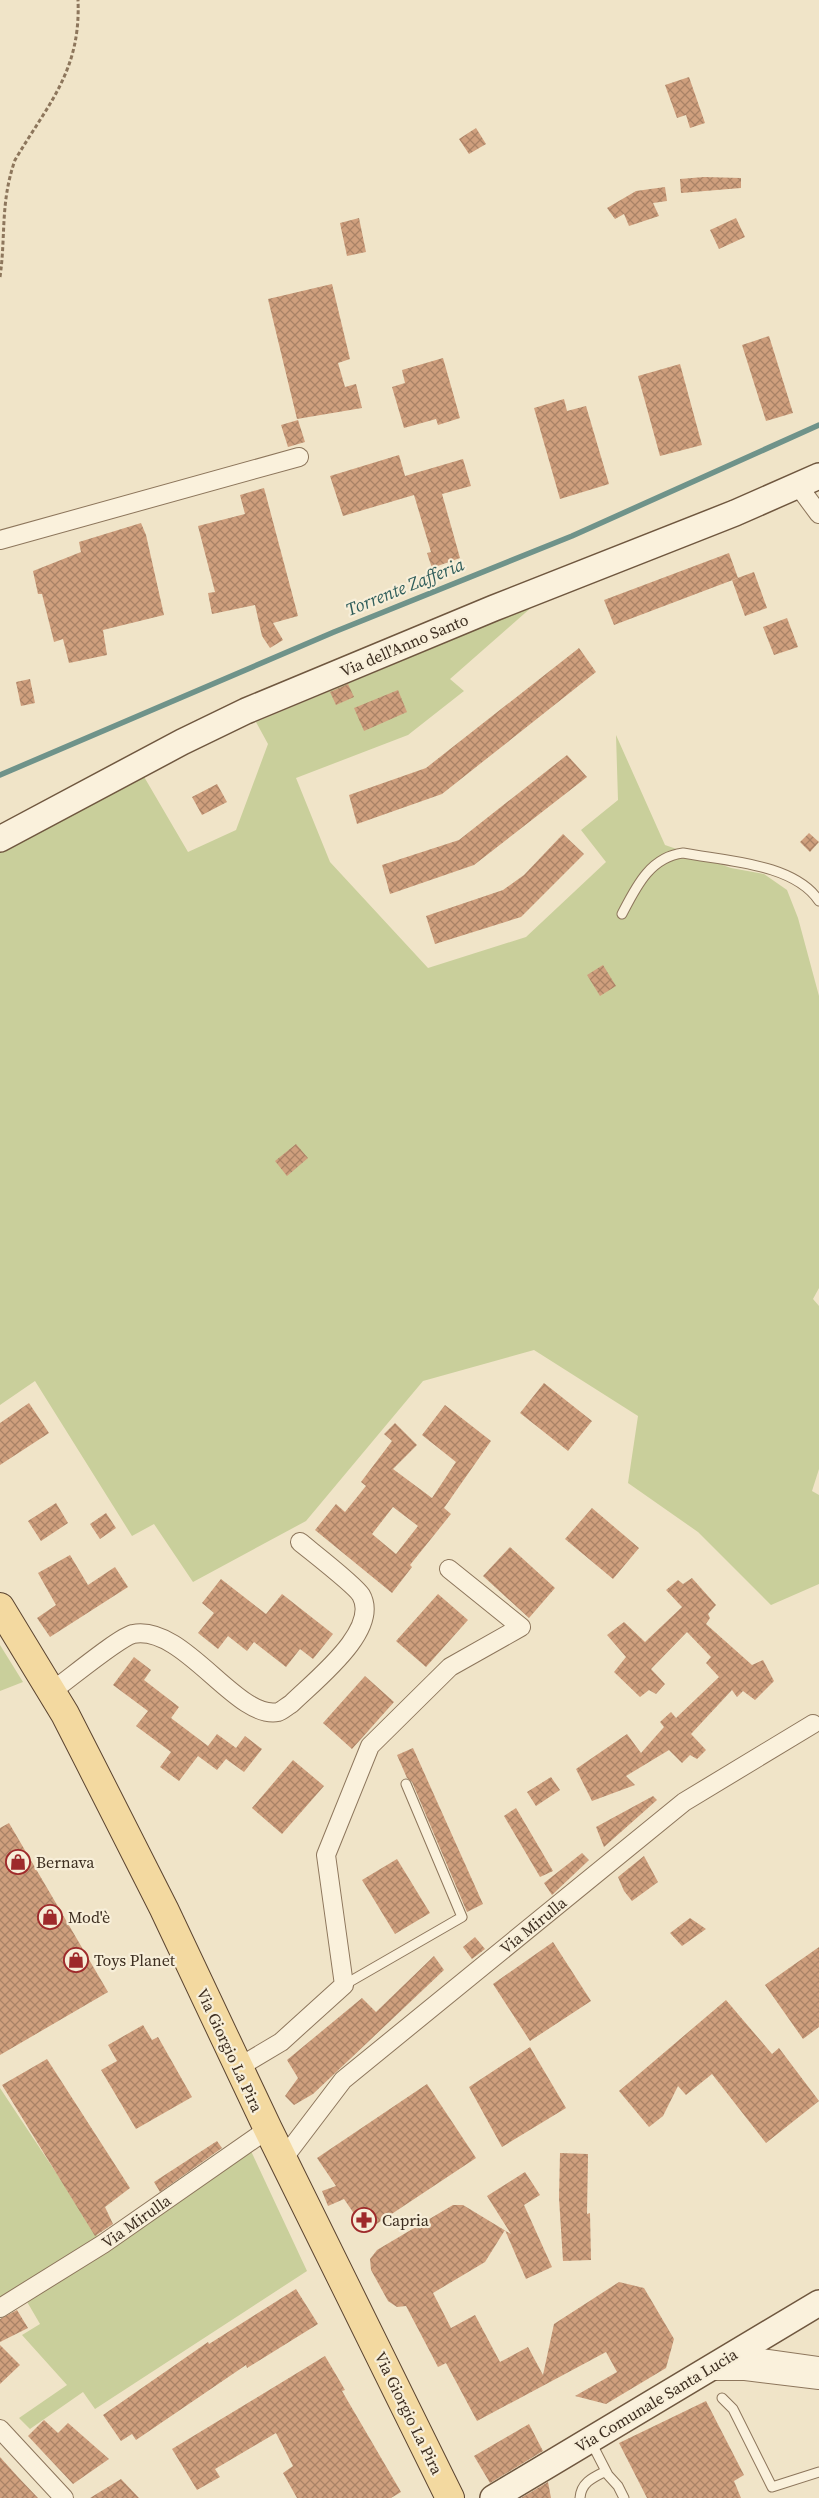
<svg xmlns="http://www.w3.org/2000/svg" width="819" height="2498" viewBox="0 0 819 2498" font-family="'Source Serif 4',serif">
	<defs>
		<pattern id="building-cross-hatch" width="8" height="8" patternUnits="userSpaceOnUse" patternTransform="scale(1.25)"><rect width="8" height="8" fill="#cf9f7d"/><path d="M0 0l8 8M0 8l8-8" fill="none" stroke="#a98266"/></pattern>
	</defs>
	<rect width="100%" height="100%" fill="#f0e4c8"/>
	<path fill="#c9cf9b" d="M533,606L450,679L464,691L408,735L296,778L330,862L428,968L526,937L606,862L581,830L618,800L616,735L665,845L731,868L764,874L787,890L798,918L819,996V1288L813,1299L819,1306V1469L812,1491L819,1495V1584L771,1605L698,1532L628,1483L638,1416L534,1350L423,1381L306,1521L193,1582L154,1524L132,1536L35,1381L0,1405V847L143,775L188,852L236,830L268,744L256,722Z
		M0,1645L23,1682L0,1691Z
		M0,2088L100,2239L0,2300Z
		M250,2149L307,2271L95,2409L83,2392L30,2429L19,2418L67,2385L22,2335L40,2324L26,2300Z"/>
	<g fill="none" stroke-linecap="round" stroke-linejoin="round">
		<path stroke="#6f938a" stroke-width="5.5" d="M0,775L334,632L572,536L819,425"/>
	</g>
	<path fill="url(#building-cross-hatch)" fill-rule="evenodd" d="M689,77L705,123L690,128L686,115L677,118L665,85Z
		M476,128L486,144L469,154L459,139Z
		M704,177L741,178V188L681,193L680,179Z
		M665,187L667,201L653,203L659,216L629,226L624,214L615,219L607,208L636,191Z
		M359,218L366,252L347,256L340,223Z
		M736,218L745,237L719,249L710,230Z
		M332,284L350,359L338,363L345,387L356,384L362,408L297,419L268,299Z
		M769,336L793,413L766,421L742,345Z
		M443,358L460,418L438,425L436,419L404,428L392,387L405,383L402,370Z
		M680,364L702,445L660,456L638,376Z
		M564,399L567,411L586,406L609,484L560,499L534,408Z
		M298,420L305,442L288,447L281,425Z
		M399,455L405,476L463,459L471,486L442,494L460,558L432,568L427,553L431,552L414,495L343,516L330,476Z
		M264,488L298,616L273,623L283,640L270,648L262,636L255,605L212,614L208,593L215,592L198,526L245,514L240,495Z
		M141,523L146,535L164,615L103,630L107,655L69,663L63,639L54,642L42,594H38L33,571L81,552L79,542Z
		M729,553L738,578L614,625L604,600Z
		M754,572L767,608L745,616L732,580Z
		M787,618L798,647L774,655L763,627Z
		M579,648L596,672L442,794L357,824L349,795L426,768Z
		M30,679L35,703L21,706L16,682Z
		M348,684L354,697L336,705L330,692Z
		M398,690L407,712L364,731L354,708Z
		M567,755L587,777L474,865L390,894L382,865L459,840Z
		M217,784L227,802L202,815L192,797Z
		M809,833L819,842L810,852L800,842Z
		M563,834L584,854L521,917L435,944L426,916L503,890L524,875Z
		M603,965L616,986L600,996L587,975Z
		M296,1144L308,1158L287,1176L275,1161Z
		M544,1383L592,1421L568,1451L520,1413Z
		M29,1403L49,1433L0,1465V1423Z
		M445,1405L491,1441L444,1508L451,1514L410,1565L412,1567L392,1593L315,1530L336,1504L345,1512L366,1486L361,1482L392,1441L384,1434L395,1423L417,1445L393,1469L432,1498L456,1462L422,1435ZM393,1507L418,1526L396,1554L372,1534Z
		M56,1503L68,1523L41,1541L28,1521Z
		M592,1508L639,1548L613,1579L565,1539Z
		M106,1513L116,1528L100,1539L90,1524Z
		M510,1547L555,1588L529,1618L483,1576Z
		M70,1555L88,1585L115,1567L128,1587L50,1637L37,1618L56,1605L38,1573Z
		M692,1578L716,1605L708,1614L710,1618L706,1624L752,1665L763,1660L774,1681L755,1700L743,1691L737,1697L732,1690L691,1734L706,1750L697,1759L690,1755L682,1763L669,1750L626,1776L635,1785L592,1801L576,1769L627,1734L641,1753L664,1727L660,1722L671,1712L676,1718L719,1677L706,1663L711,1657L687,1632L651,1669L665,1684L656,1694L649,1690L640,1697L614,1672L626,1657L607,1635L624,1622L645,1642L682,1607L666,1590L678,1580L683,1584Z
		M221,1579L266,1614L282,1594L333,1634L313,1659L300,1649L286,1667L254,1642L247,1651L228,1636L218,1649L198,1633L214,1613L202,1603Z
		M438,1594L468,1620L426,1667L396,1641Z
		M134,1657L151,1670L144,1680L179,1707L171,1718L208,1746L217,1734L236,1748L245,1736L262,1749L244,1772L226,1759L217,1770L198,1756L179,1781L160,1767L171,1752L136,1726L148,1711L113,1685Z
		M365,1676L394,1702L352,1749L323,1723Z
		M413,1748L483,1904L467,1912L412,1782L407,1778L397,1755Z
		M293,1760L324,1786L282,1834L252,1808Z
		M551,1777L560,1790L536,1806L527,1792Z
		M653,1796L657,1800L604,1847L596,1827Z
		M516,1808L553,1871L540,1877L504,1816Z
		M9,1823L108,1992L0,2055V1828Z
		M582,1853L589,1860L552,1895L544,1883Z
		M644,1856L658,1882L632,1901L624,1891L618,1877Z
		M397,1859L430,1913L395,1934L362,1880Z
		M690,1918L706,1929L682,1946L670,1933Z
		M475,1937L485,1949L472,1959L463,1947Z
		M553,1942L591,2001L530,2041L493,1984Z
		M819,1947V2027L803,2039L765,1985Z
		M434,1956L444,1970L313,2094L294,2105L285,2096L298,2078L287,2060L362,1998L376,2012Z
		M726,2000L772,2054L779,2048L819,2101L766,2143L712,2074L686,2095L678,2086L663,2116L649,2127L619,2091Z
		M143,2025L152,2040L158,2037L192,2097L136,2129L101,2070L117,2061L108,2045Z
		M530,2047L566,2108L502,2147L469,2087Z
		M47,2059L130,2188L105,2207L113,2224L95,2236L2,2085Z
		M427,2084L476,2158L366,2231L344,2199L328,2206L322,2191L336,2186L317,2158Z
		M217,2141L222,2148L160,2192L154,2182Z
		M560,2153L588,2154L587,2214L590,2213L591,2260L563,2261L559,2198Z
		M525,2172L540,2195L524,2205L552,2267L526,2279L505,2230L485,2262L433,2293L451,2328L475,2315L500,2362L528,2347L543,2375L554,2324L619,2282L644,2288L674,2339L666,2368L606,2404L575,2396L617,2372L606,2352L477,2421L446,2363L438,2367L406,2306L397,2307L388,2301L371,2270L370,2259L377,2250L453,2205H463L511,2234L487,2196Z
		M296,2289L318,2324L247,2368L246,2365L136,2440L132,2434L121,2441L103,2415L208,2342L209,2344Z
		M17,2310L28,2328L0,2342V2319Z
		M0,2345L20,2365L0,2384Z
		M325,2356L345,2390L342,2391L401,2492L391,2498H297L283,2473L293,2466L276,2433L215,2469L220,2477L197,2490L172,2449Z
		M706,2401L744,2475L734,2481L741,2498H647L619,2443Z
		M44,2420L58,2433L68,2423L109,2459L73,2484L28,2436Z
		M529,2424L543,2451L490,2483L474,2456Z
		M0,2457L18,2477L38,2498H0Z
		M121,2479L139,2498H90Z
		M548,2482L551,2498H521Z"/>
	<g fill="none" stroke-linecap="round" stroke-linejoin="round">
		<defs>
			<path id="lane" d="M622,914C636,887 650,857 683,853C724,861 794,863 819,901
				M344,1985L462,1917L406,1784
				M722,2398L733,2409L772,2487L819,2472
				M591,2442L608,2475L618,2486L624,2498
				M580,2498C581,2482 594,2477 606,2471"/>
			<path id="street" d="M799,487L819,514
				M0,540L299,457
				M52,1691C68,1680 118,1638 133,1634C184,1624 236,1720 278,1712C282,1711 287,1706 291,1704C314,1681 381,1630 361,1595C355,1585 312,1552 300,1542
				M239,2067L281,2042L344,1985L326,1855L370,1746L450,1667L521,1627L449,1569
				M283,2159L343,2080L684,1802L813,1724
				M0,2308L103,2244L268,2129
				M732,2354L819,2366
				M708,2371H745L819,2380
				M0,2429L64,2498"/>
			<path id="secondary" d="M0,839L182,742L246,711L494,608L735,513L819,476
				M493,2498L819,2303"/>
			<path id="primary" d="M0,1607L65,1714L91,1765L164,1909L268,2129L450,2498"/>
		</defs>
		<use href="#lane" stroke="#8d765c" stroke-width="11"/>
		<use href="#street" stroke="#8d765c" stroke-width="20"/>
		<use href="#secondary" stroke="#6f573f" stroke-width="28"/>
		<use href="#primary" stroke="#5b4430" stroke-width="30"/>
		<path stroke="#8d765c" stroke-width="3" stroke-dasharray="4 2.5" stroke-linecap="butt" d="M0,277C6,235 0,203 15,160C48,104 81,71 78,0"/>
		<use href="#lane" stroke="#faf1dc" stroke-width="9"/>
		<use href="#street" stroke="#faf1dc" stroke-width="18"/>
		<use href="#secondary" stroke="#faf1dc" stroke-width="25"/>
		<use href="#primary" stroke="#f3d9a0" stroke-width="28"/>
	</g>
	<defs>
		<symbol id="shop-ring" viewBox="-11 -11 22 22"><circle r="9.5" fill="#f7eed8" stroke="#9e2a2b" stroke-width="1.5"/><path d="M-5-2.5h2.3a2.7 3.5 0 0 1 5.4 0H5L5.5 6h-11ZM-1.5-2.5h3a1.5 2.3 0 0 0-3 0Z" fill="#9e2a2b"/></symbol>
		<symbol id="pharmacy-ring" viewBox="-11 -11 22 22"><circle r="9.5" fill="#f7eed8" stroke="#9e2a2b" stroke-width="1.5"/><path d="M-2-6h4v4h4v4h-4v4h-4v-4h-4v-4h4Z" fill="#9e2a2b"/></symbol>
	</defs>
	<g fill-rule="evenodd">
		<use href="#shop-ring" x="4" y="1848" width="28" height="28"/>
		<use href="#shop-ring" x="36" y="1903" width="28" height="28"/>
		<use href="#shop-ring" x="62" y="1946" width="28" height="28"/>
		<use href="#pharmacy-ring" x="350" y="2206" width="28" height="28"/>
	</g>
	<g text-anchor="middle" stroke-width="4.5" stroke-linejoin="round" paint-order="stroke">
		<g font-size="16" fill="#3d2e20" stroke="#f7eed8">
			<text transform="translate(404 645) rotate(-23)" y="6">Via dell'Anno Santo</text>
			<text transform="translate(533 1925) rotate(-39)" y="6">Via Mirulla</text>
			<text transform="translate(230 2050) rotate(65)" y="6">Via Giorgio La Pira</text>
			<text transform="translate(136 2221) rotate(-35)" y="6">Via Mirulla</text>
			<text transform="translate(656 2400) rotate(-31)" y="6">Via Comunale Santa Lucia</text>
			<text transform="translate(409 2413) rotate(64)" y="6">Via Giorgio La Pira</text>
		</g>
		<g font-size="16" fill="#3d2e20" stroke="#f7eed8" text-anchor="start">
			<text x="36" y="1868">Bernava</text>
			<text x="68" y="1923">Mod'è</text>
			<text x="94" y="1966">Toys Planet</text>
			<text x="382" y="2226">Capria</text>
		</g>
		<g font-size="18" font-style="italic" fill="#2f5d5a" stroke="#f7eed8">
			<text transform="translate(405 587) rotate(-22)" y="6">Torrente Zafferia</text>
		</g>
	</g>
</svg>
